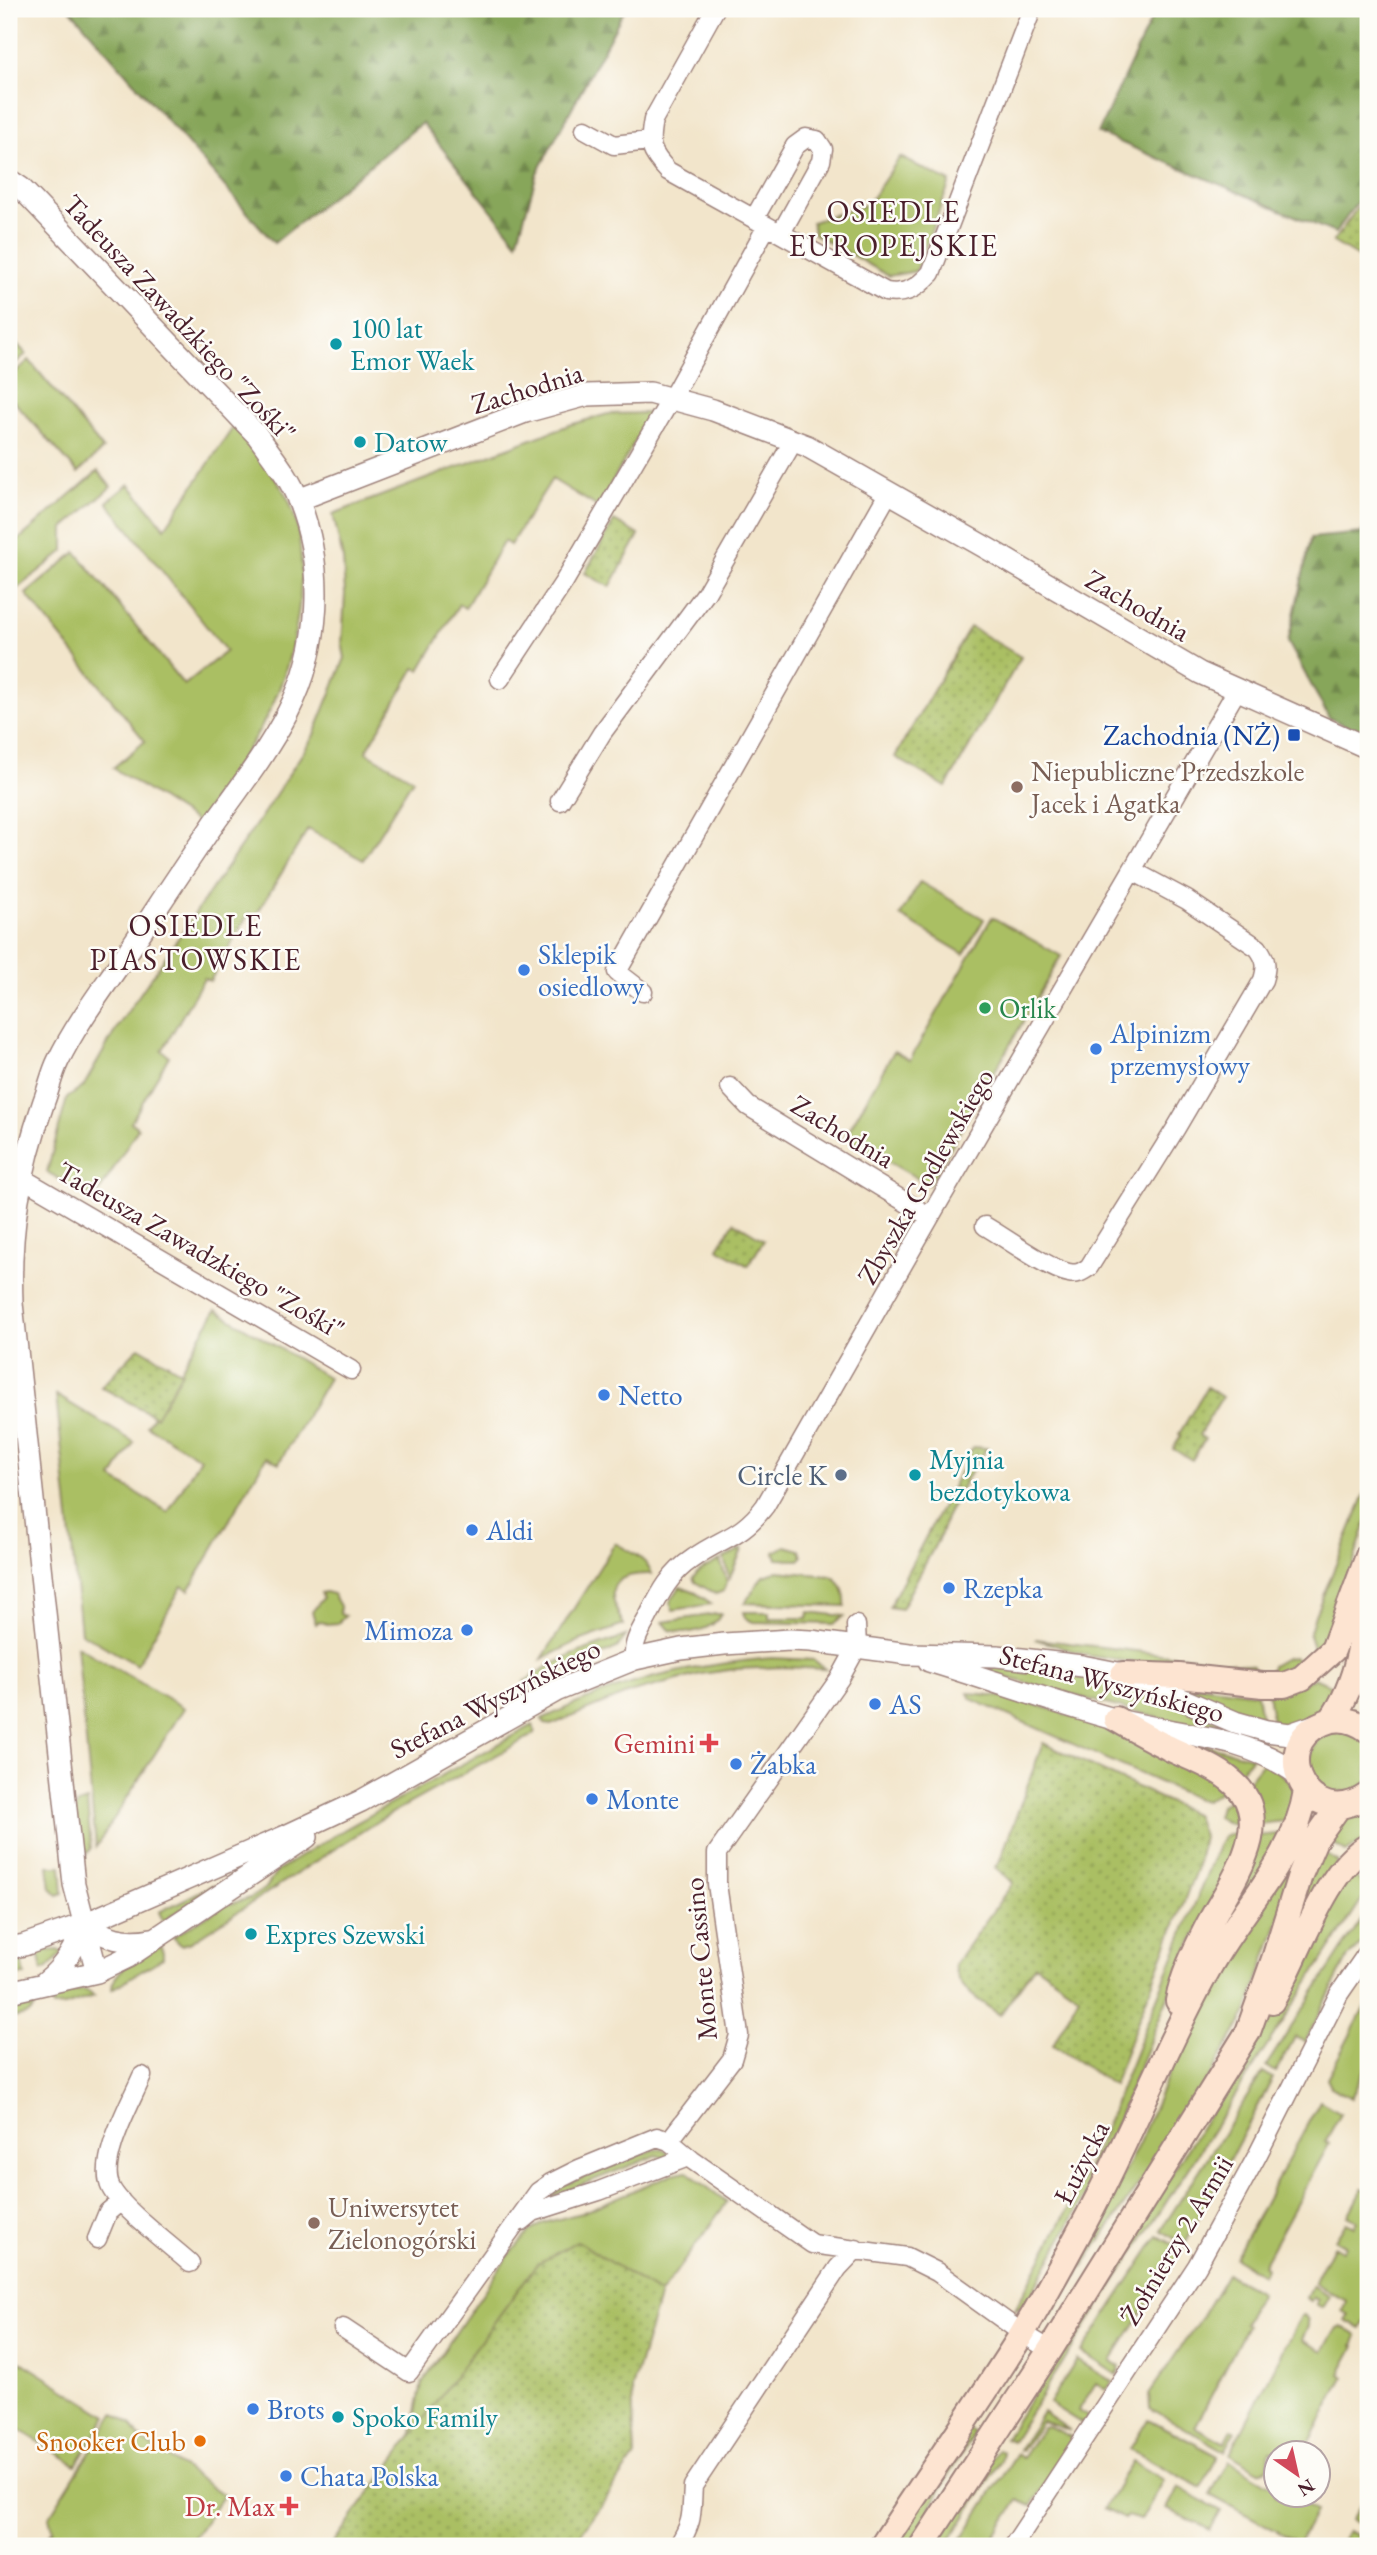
<svg xmlns="http://www.w3.org/2000/svg" width="1377" height="2555" viewBox="0 0 1377 2555" font-family="'EB Garamond',serif">
	<defs>
		<pattern id="forest-firs" width="22" height="20" patternUnits="userSpaceOnUse" patternTransform="scale(1.75)"><rect width="22" height="20" fill="#87a65a"/><path d="M5 1l3.5 6h-7zM16 11l3.5 6h-7z" fill="#70874b"/></pattern>
		<pattern id="park-dots" width="8" height="8" patternUnits="userSpaceOnUse" patternTransform="scale(1.75)"><rect width="8" height="8" fill="#aabf64"/><path d="M2 2h.1M6 6h.1" fill="none" stroke="#8c9b53" stroke-width="1.8" stroke-linecap="round"/></pattern>
	</defs>
	<rect width="100%" height="100%" fill="#fdfcf7"/>
	<filter id="ink" filterUnits="userSpaceOnUse"><feTurbulence type="fractalNoise" baseFrequency=".0143" numOctaves="2"/><feDisplacementMap in="SourceGraphic" scale="14" xChannelSelector="R" yChannelSelector="G"/><feConvolveMatrix kernelMatrix="1 2 1 2 8 2 1 2 1" color-interpolation-filters="sRGB"/></filter>
	<filter id="wash" filterUnits="userSpaceOnUse"><feTurbulence type="fractalNoise" baseFrequency=".00686" numOctaves="4" result="noise"/><feDisplacementMap in="SourceGraphic" scale="28" xChannelSelector="R" yChannelSelector="G"/><feGaussianBlur stdDeviation="1.57" result="paint"/><feColorMatrix in="noise" values="0 0 0 0 0 0 0 0 0 0 0 0 0 0 0 0 0 1.4 0 .05"/><feComposite in="paint" operator="in"/></filter>
	<g filter="url(#wash)">
		<rect width="100%" height="100%" fill="#f2e5cb"/>
		<path fill="#aabf64" stroke="#7a6f48" stroke-width="2" d="M900,157L950,182L916,271L889,276L814,234L812,222L868,204Z
			M9,335L26,354L9,369Z
			M29,360L103,449L78,473L9,396V379Z
			M651,413L598,507L552,479L510,545L504,541L465,608L459,604L420,670L415,668L366,752L413,779L363,860L308,829L255,917L249,913L210,981L204,978L162,1051L169,1056L131,1122L138,1128L95,1199L47,1172L67,1098L83,1087L118,1026L261,817L313,737L345,658L342,643L345,594L343,559L333,514L569,425L608,414Z
			M234,426C250,442 281,483 290,503C315,563 295,670 262,725C243,759 219,791 198,823L113,768L145,741L26,594L76,552L184,685L226,651L107,502L129,484L165,528Z
			M98,471L111,487L64,528V551L9,595V548Z
			M920,882L984,919L964,954L900,916Z
			M992,917L1061,956L929,1185L845,1137L894,1051L910,1060Z
			M216,1310L329,1378L279,1463L266,1457L189,1590L182,1586L137,1665L81,1633L56,1395L134,1442L112,1478L168,1512L200,1458L147,1426Z
			M1368,1487V1516L1329,1640L1314,1651L1309,1635L1315,1615Z
			M615,1543C628,1551 647,1558 652,1574C609,1573 604,1590 624,1625L576,1642L542,1659Z
			M785,1546L800,1550L802,1557L799,1560L777,1559L775,1552Z
			M741,1549L742,1550L729,1579L724,1558Z
			M720,1560L727,1582L724,1591L716,1594L695,1582L693,1578L699,1571Z
			M777,1571L831,1576C842,1582 846,1594 845,1606L745,1603L762,1577Z
			M680,1587L696,1593L712,1604L673,1610L670,1602Z
			M325,1592L333,1594L340,1606V1614L345,1616L338,1623L327,1624L319,1621L316,1624L312,1612L323,1598L321,1593Z
			M743,1612H769V1618H808L809,1612L844,1616L834,1624L753,1622L745,1618Z
			M716,1614H721C713,1631 687,1635 670,1630L663,1622Z
			M626,1636L617,1648L527,1687L524,1682C552,1660 592,1647 626,1636Z
			M1035,1639L1244,1664L1253,1666L1257,1680L1090,1656Z
			M77,1646L184,1708L96,1847Z
			M1294,1657L1306,1666L1269,1679L1272,1666L1286,1658Z
			M772,1658L814,1660L825,1669L783,1667L737,1669L701,1674L629,1693L551,1725L545,1724L542,1719C618,1682 688,1665 772,1658Z
			M986,1663L1073,1675L1108,1683L1143,1693L1259,1736L1257,1744L982,1671Z
			M1314,1678L1341,1690C1323,1718 1304,1720 1273,1728L1268,1693Z
			M1165,1681L1257,1693L1262,1724Z
			M968,1693C1026,1696 1082,1719 1134,1742C1167,1755 1198,1768 1227,1787L1205,1801L1197,1799L971,1699Z
			M533,1725L535,1732L531,1736L381,1819L191,1942L181,1945L173,1937L223,1906L250,1898L266,1888L277,1871L345,1829Z
			M1341,1730L1360,1737L1368,1744V1781L1359,1790L1330,1794C1324,1790 1316,1786 1313,1780C1301,1755 1316,1734 1341,1730Z
			M1162,1734L1252,1757L1237,1775Z
			M1264,1761C1292,1781 1298,1785 1292,1820L1259,1824L1245,1785Z
			M1235,1796L1243,1824L1228,1823L1217,1817L1220,1806Z
			M87,1801L91,1849L81,1859L75,1810L78,1804Z
			M1368,1810V1837L1346,1852L1323,1837L1339,1819Z
			M1287,1833L1235,1912L1211,1933L1258,1836Z
			M1229,1834L1244,1837L1183,1960L1091,2185L1027,2302L1021,2307L1015,2309L1068,2209L1099,2143L1218,1846L1223,1836Z
			M1306,1842L1246,2014L1193,2104L1051,2313L1047,2310L1089,2240L1139,2143L1210,1975Z
			M1318,1848L1338,1862L1287,1945Z
			M48,1866H61L63,1893L58,1895L51,1888Z
			M1349,1871L1362,1883L1364,1896L1012,2441L1005,2438L1279,2003Z
			M213,1885L215,1887L163,1921L159,1912Z
			M1368,1909V1936L1348,1957L1305,2042L1295,2037L1276,2072L1266,2066Z
			M160,1946L163,1952V1958L112,1989C112,1968 144,1956 160,1946Z
			M59,1950L63,1953L48,1968L42,1971L38,1951Z
			M20,1954L25,1975L9,1977V1957Z
			M80,1990H85L94,1996L65,2006L53,2007L49,1998Z
			M1368,2001V2062L1351,2098L1331,2087L1327,2079Z
			M33,2003L34,2008L29,2014L9,2019V2007Z
			M1263,2072L1273,2078L1184,2245L1161,2230Z
			M1320,2101L1341,2113L1325,2142L1329,2144L1263,2265L1266,2268L1262,2275L1235,2258Z
			M661,2149L671,2155L664,2158L657,2155L548,2198L546,2196L549,2191L653,2150Z
			M686,2171L727,2202L660,2294L630,2276L411,2436L422,2383L505,2260L529,2232L544,2223L581,2213L672,2174Z
			M1362,2189L1368,2192V2309L1365,2315L1367,2317L1361,2329L1345,2321L1349,2315L1342,2311L1346,2301L1314,2283L1333,2246L1342,2251L1345,2246L1335,2240L1346,2222L1354,2226L1357,2221L1348,2216Z
			M1158,2236L1182,2249L1111,2361L1120,2367L1117,2375L1082,2352Z
			M1227,2274L1260,2292L1244,2324L1247,2326L1195,2427L1225,2443L1232,2429L1236,2431L1225,2451L1150,2408L1149,2394L1202,2316Z
			M1312,2286L1330,2296L1323,2308L1316,2304L1318,2299L1313,2297L1311,2301L1306,2298Z
			M1304,2315C1313,2323 1305,2332 1302,2340L1323,2351L1337,2328L1341,2326L1357,2336L1353,2345L1355,2346L1340,2374L1344,2377L1304,2453H1280V2451H1270L1268,2468L1259,2471L1230,2454L1301,2316Z
			M9,2354L107,2416L76,2465L9,2423Z
			M1077,2360L1113,2382L1106,2389L1096,2383L1078,2411L1088,2417L1084,2425L1049,2403Z
			M1043,2412L1071,2431L1042,2421L1022,2450H1019Z
			M114,2413L131,2424L140,2438L223,2495L188,2546H40L52,2530L49,2517Z
			M1148,2419L1218,2456L1201,2488L1130,2449Z
			M1047,2426L1074,2438L1031,2506L1018,2500L988,2546H957L1017,2454L1022,2457L1043,2427Z
			M968,2429L974,2433L945,2481L910,2546H892Z
			M998,2449L1003,2452L1001,2461L946,2546H936Z
			M1132,2461L1164,2480L1141,2520L1127,2516L1124,2519L1104,2509Z
			M1229,2461L1275,2488L1276,2496H1289L1316,2511L1299,2543L1210,2495Z
			M1178,2487L1221,2511L1210,2530L1167,2509Z
			M1368,2493V2521L1365,2527L1351,2520Z
			M1348,2531L1360,2537L1355,2546H1340Z"/>
		<path fill="url(#forest-firs)" stroke="#686242" stroke-width="2" d="M70,9H625L537,173L517,242L422,123L274,243Z
			M1156,9H1368V188L1335,233L1098,133Z
			M1368,517V736L1329,718L1288,642L1311,538L1362,533Z"/>
		<path fill="url(#park-dots)" stroke="#7a6f48" stroke-width="2" d="M1368,193V263L1333,242Z
			M614,521L639,535L610,587L585,573Z
			M970,627L1021,657L946,787L895,757Z
			M734,1222L764,1240L748,1266L718,1248Z
			M139,1347L182,1372L156,1417L101,1387Z
			M1207,1387L1222,1397L1199,1435L1205,1439L1192,1460L1173,1449L1181,1436L1179,1434Z
			M973,1447L987,1448L966,1479L946,1518L941,1534L901,1609L889,1607Z
			M1043,1743L1196,1815L1203,1837L1196,1870L1113,2085L1053,2045L1079,1996L1035,1965L1000,2015C981,2001 957,1990 954,1965L1013,1883L995,1867L1000,1860Z
			M577,2241L660,2294L632,2390L635,2457L572,2546H331L536,2265Z"/>
	</g>
	<g filter="url(#ink)">
		<g fill="none" stroke-linecap="round" stroke-linejoin="round">
			<defs>
				<path id="minor" d="M715,9L653,120C648,145 650,152 668,171L886,292C907,295 917,288 931,273L1032,9
					M585,129L614,145L649,141
					M754,219L795,146L806,138L817,140L823,149L821,161L781,233
					M500,679L564,582L671,399L767,226
					M560,801L602,733L706,593L794,440
					M643,992L617,972L889,492
					M730,1087L748,1106L930,1217
					M22,1178L351,1370
					M985,1226C1006,1238 1048,1269 1069,1273C1077,1275 1082,1272 1089,1267L1176,1128L1263,980C1267,967 1267,960 1258,948L1187,900L1133,871
					M635,1659C631,1646 640,1631 647,1619C659,1596 669,1574 692,1559C722,1537 740,1539 765,1506L934,1210L1237,690
					M142,2076C131,2102 97,2161 111,2188C122,2209 170,2245 190,2263
					M669,2141L732,2059L739,2035L717,1884V1853L840,1678L857,1647L856,1625
					M522,2221L533,2212L599,2191L688,2157
					M97,2239L108,2212L121,2201
					M343,2328L409,2372L538,2192L551,2183L579,2169L657,2137L669,2141L692,2160L812,2244L907,2257L937,2272L1022,2333L1050,2350
					M678,2546C694,2520 691,2515 693,2486L838,2268L856,2249
					M1013,2546L1197,2266L1257,2156L1339,1994L1368,1952"/>
				<path id="tertiary" d="M9,180L21,188L257,435C272,456 290,477 299,502C325,568 321,648 288,712C268,751 241,786 215,822C183,868 152,916 121,962C99,994 75,1026 58,1061C52,1073 49,1088 44,1101C20,1170 9,1229 12,1303L74,1884L97,1972
					M298,500L525,412L587,395L650,393L713,410L807,446L990,550L1200,673L1368,748
					M929,1661C991,1680 1052,1702 1114,1719C1175,1735 1245,1735 1297,1774
					M84,1924C107,1938 124,1944 151,1939
					M9,1948L24,1945L84,1924L288,1835L361,1801L556,1691L635,1659L681,1649L724,1644L790,1640L811,1641L909,1654L997,1656L1082,1666L1123,1674L1235,1722L1267,1731L1290,1734L1319,1724
					M45,1982C66,1965 75,1948 84,1924
					M9,1992L97,1972L128,1957L307,1837"/>
				<path id="secondary" d="M1123,1674L1179,1676L1263,1685H1284L1302,1678L1333,1650L1368,1556
					M1116,1719C1133,1729 1150,1739 1167,1747C1188,1758 1211,1764 1229,1779C1282,1819 1229,1885 1207,1927C1196,1949 1182,1976 1178,2001
					M1331,1720C1360,1680 1364,1630 1368,1583
					M1368,1730C1354,1720 1339,1716 1323,1723C1266,1745 1308,1836 1368,1795
					M1272,2001C1298,1958 1325,1869 1368,1846
					M882,2546C928,2475 977,2406 1022,2334C1045,2296 1066,2257 1087,2218C1131,2136 1164,2048 1210,1966C1242,1908 1295,1859 1306,1791
					M922,2546L1050,2350L1248,2032L1274,1959L1300,1875L1315,1840L1339,1806"/>
			</defs>
			<use href="#minor" stroke="#9e827b" stroke-width="21"/>
			<use href="#tertiary" stroke="#9e827b" stroke-width="24"/>
			<use href="#secondary" stroke="#9e827b" stroke-width="28"/>
			<use href="#minor" stroke="#fff" stroke-width="18"/>
			<use href="#tertiary" stroke="#fff" stroke-width="21"/>
			<use href="#secondary" stroke="#fde4d1" stroke-width="24"/>
		</g>
	</g>
	<g fill="#0f9aa8" stroke="#fdfcf7" stroke-width="2.5">
		<circle cx="336" cy="344" r="7"/>
		<circle cx="360" cy="442" r="7"/>
		<circle cx="915" cy="1475" r="7"/>
		<circle cx="251" cy="1934" r="7"/>
		<circle cx="338" cy="2417" r="7"/>
	</g>
	<rect fill="#1a4fb4" stroke="#fdfcf7" stroke-width="2.5" x="1287" y="728" width="14" height="14" rx="3.5"/>
	<g fill="#8d6e63" stroke="#fdfcf7" stroke-width="2.5">
		<circle cx="1017" cy="787" r="7"/>
		<circle cx="314" cy="2223" r="7"/>
	</g>
	<g fill="#3f7fe0" stroke="#fdfcf7" stroke-width="2.5">
		<circle cx="524" cy="970" r="7"/>
		<circle cx="1096" cy="1049" r="7"/>
		<circle cx="604" cy="1395" r="7"/>
		<circle cx="472" cy="1530" r="7"/>
		<circle cx="949" cy="1588" r="7"/>
		<circle cx="467" cy="1630" r="7"/>
		<circle cx="875" cy="1704" r="7"/>
		<circle cx="736" cy="1764" r="7"/>
		<circle cx="592" cy="1799" r="7"/>
		<circle cx="253" cy="2409" r="7"/>
		<circle cx="286" cy="2476" r="7"/>
	</g>
	<circle fill="#2e9e5b" stroke="#fdfcf7" stroke-width="2.5" cx="985" cy="1008" r="7"/>
	<circle fill="#5c6f8a" stroke="#fdfcf7" stroke-width="2.5" cx="841" cy="1475" r="7"/>
	<g fill="#e0444e" stroke="#fdfcf7" stroke-width="2.5">
		<path d="M705.5 1732.5h7v7h7v7h-7v7h-7v-7h-7v-7h7z"/>
		<path d="M285.5 2495.5h7v7h7v7h-7v7h-7v-7h-7v-7h7z"/>
	</g>
	<circle fill="#e8710a" stroke="#fdfcf7" stroke-width="2.5" cx="200" cy="2441" r="7"/>
	<g text-anchor="middle" stroke-width="5" stroke-linejoin="round" paint-order="stroke">
		<g font-size="28" fill="#4a1f2b" stroke="#fdfcf7">
			<text transform="translate(180 318) rotate(47)" y="10">Tadeusza Zawadzkiego "Zośki"</text>
			<text transform="translate(527 388) rotate(-17)" y="10">Zachodnia</text>
			<text transform="translate(1138 605) rotate(30)" y="10">Zachodnia</text>
			<text transform="translate(843 1131) rotate(31)" y="10">Zachodnia</text>
			<text transform="translate(925 1176) rotate(-60)" y="10">Zbyszka Godlewskiego</text>
			<text transform="translate(201 1250) rotate(30)" y="10">Tadeusza Zawadzkiego "Zośki"</text>
			<text transform="translate(1112 1683) rotate(15)" y="10">Stefana Wyszyńskiego</text>
			<text transform="translate(495 1698) rotate(-27)" y="10">Stefana Wyszyńskiego</text>
			<text transform="translate(700 1959) rotate(-95)" y="10">Monte Cassino</text>
			<text transform="translate(1081 2162) rotate(-63)" y="10">Łużycka</text>
			<text transform="translate(1176 2240) rotate(-59)" y="10">Żołnierzy 2 Armii</text>
		</g>
		<g font-size="28" fill="#0d838f" stroke="#fdfcf7" text-anchor="start">
			<text x="350" y="338">100 lat<tspan x="350" dy="32">Emor Waek</tspan></text>
			<text x="374" y="452">Datow</text>
			<text x="929" y="1469">Myjnia<tspan x="929" dy="32">bezdotykowa</tspan></text>
			<text x="265" y="1944">Expres Szewski</text>
			<text x="352" y="2427">Spoko Family</text>
		</g>
		<g font-size="28" fill="#164399" stroke="#fdfcf7" text-anchor="end">
			<text x="1280" y="745">Zachodnia (NŻ)</text>
		</g>
		<g font-size="28" fill="#785e54" stroke="#fdfcf7" text-anchor="start">
			<text x="1031" y="781">Niepubliczne Przedszkole<tspan x="1031" dy="32">Jacek i Agatka</tspan></text>
			<text x="328" y="2217">Uniwersytet<tspan x="328" dy="32">Zielonogórski</tspan></text>
		</g>
		<g font-size="28" fill="#366cbe" stroke="#fdfcf7" text-anchor="start">
			<text x="538" y="964">Sklepik<tspan x="538" dy="32">osiedlowy</tspan></text>
			<text x="1110" y="1043">Alpinizm<tspan x="1110" dy="32">przemysłowy</tspan></text>
			<text x="618" y="1405">Netto</text>
			<text x="486" y="1540">Aldi</text>
			<text x="963" y="1598">Rzepka</text>
			<text x="453" y="1640" text-anchor="end">Mimoza</text>
			<text x="889" y="1714">AS</text>
			<text x="750" y="1774">Żabka</text>
			<text x="606" y="1809">Monte</text>
			<text x="267" y="2419">Brots</text>
			<text x="300" y="2486">Chata Polska</text>
		</g>
		<g font-size="28" fill="#27864d" stroke="#fdfcf7" text-anchor="start">
			<text x="999" y="1018">Orlik</text>
		</g>
		<g font-size="28" fill="#4e5e75" stroke="#fdfcf7" text-anchor="end">
			<text x="827" y="1485">Circle K</text>
		</g>
		<g font-size="28" fill="#be3a42" stroke="#fdfcf7" text-anchor="end">
			<text x="695" y="1753">Gemini</text>
			<text x="275" y="2516">Dr. Max</text>
		</g>
		<g font-size="28" fill="#c56008" stroke="#fdfcf7" text-anchor="end">
			<text x="186" y="2451">Snooker Club</text>
		</g>
		<g font-size="30" letter-spacing="2" fill="#4a1f2b" stroke="#fdfcf7">
			<text x="894" y="222">OSIEDLE<tspan x="894" dy="34">EUROPEJSKIE</tspan></text>
			<text x="196" y="936">OSIEDLE<tspan x="196" dy="34">PIASTOWSKIE</tspan></text>
		</g>
	</g>
	<rect width="1377" height="2555" fill="none" stroke="#fdfcf7" stroke-width="35"/>
	<g transform="translate(1297 2474) rotate(146)"><circle r="33" fill="#fdfcf7" stroke="#b5a4a5" stroke-width="2"/>
	<path d="M0-5L12 26L0 18L-12 26Z" fill="#d1495b"/>
	<text y="-10" font-size="19" font-weight="bold" text-anchor="middle" fill="#4a1f2b">N</text>
	</g>
</svg>
